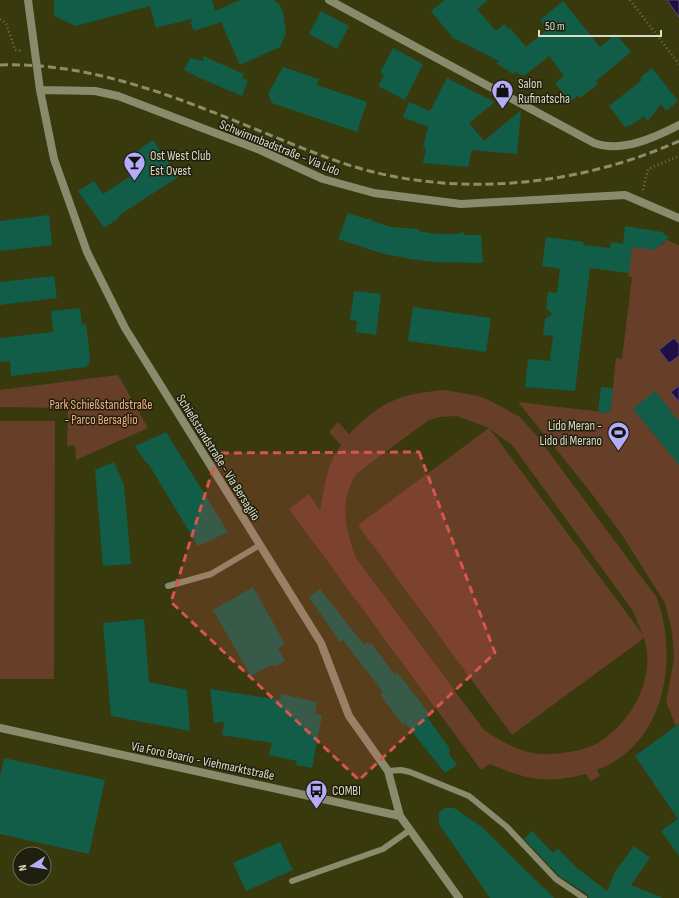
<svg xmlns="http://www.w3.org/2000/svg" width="679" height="898" viewBox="0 0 679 898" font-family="'Sofia Sans Condensed',sans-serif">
	<rect width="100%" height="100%" fill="#39390e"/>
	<path fill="#673e27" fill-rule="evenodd" d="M665,239L679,245V724L676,726L666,702L674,659L672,632L665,603L624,538L589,490L518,402L610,413L616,358L622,359L632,277L628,276L631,247L646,248L654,250L665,242Z
		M118,375L148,428L76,460L75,445L67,446L68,408L0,407V390Z
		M445,390L478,396L491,401L520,417L537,436L657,598C679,659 665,745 597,770L600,776L591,781L586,774C547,784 527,780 490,764L481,770L289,509L309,494L320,511C325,485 326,466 341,445L329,432L338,422L349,434C382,401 398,394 445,390ZM457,416L489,428L358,525L512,735L644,638C656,676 634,719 601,741C590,749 575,751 561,753C553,754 542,755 533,753C516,750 499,740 484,730L356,558C345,529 338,499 358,472L429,420L440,417ZM490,429L512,445L633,611L643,635Z
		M0,421H55L54,679H0Z"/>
	<path fill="#1f0f47" stroke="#574c6d" d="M667,0H679V17Z
		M674,338L679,344V356L669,363L659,350Z
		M679,386V402L671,392Z"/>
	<path fill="#115d48" d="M54,0H212L215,11L240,0H273L279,4L283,11L286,33L280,47L240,65L221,22L194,31L190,22L192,21L191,19L156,28L150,6L76,26L54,16Z
		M445,0H488L477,9L496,31L504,24L508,29L510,28L526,47L548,29L540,20L563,1L600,47L616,34L631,52L596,81L598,84L580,98L578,95L570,102L555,83L564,76L549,56L524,76L515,72L513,74L496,63L499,61L453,38L431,11Z
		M321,11L349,26L337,49L309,34Z
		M393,48L423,64L405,100L378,86L384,75L380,73Z
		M203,56L244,74L242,78L248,80L242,96L195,76V75L184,70L190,58L204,61Z
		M283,67L319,79L317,85L367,102L357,132L272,103L268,94Z
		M652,68L678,101L666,111L661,104L648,121L644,116L633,124L625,127L609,106L642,80L640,78Z
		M447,78L495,102L469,123L484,141L521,110L517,154L472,150L468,167L423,163L426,148L423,147L428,127L403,117L409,102L430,111Z
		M153,140L178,177L118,216L119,218L104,228L78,191L94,181L103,194L140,170L130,156Z
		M348,213L366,219H372V221L391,227L418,229V231L437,234H457L463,232L464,235H481L483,263L434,262L411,259L384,254L338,239Z
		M49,215L52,245L0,251V221Z
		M625,226L662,232L669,238L654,250L632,247L629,273L590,268L575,391L525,387L528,359L550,361L553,336L543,335L545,319L552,314L546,308L548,292L557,293L560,269L542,266L546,237L584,242L583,245L610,248L611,242L623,244Z
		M54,276L57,298L0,305V282Z
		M354,291L381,294L376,335L356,332L357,321L350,320Z
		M413,307L491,318L486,352L408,341Z
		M80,308L82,325L86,324L89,348L90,362L86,367L11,376L10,361L0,362V338L53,332L51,311Z
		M601,387L613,388L610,413L598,412Z
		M655,391L679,421V465L633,409Z
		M166,432L228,532L198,546L148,463L147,464L135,446Z
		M114,462L124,485L131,564L103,566L95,470Z
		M253,587L285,644L278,648L285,661L276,666L271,665L251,676L213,610Z
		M320,589L364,645L367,642L369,645L371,643L395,675L398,673L430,715L427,717L450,749L449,754L457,765L445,773L406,724L403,725L380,694L383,692L343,640L340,642L309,597Z
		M144,619L149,682L187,690L190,731L111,716L103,623Z
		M210,689L280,700L281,694L317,702L315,714L322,715L312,768L296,765L297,761L269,755L272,743L222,735L224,722L214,723Z
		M679,724V856L661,831L678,819L635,756Z
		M4,758L105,780L89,854L0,834V777Z
		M445,808H454L482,827L554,898H490L439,824V813Z
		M532,831L553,853L558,849L577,868L607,891L615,872L634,846L650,858L631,885L663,898H589L587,894L559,876L524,839Z
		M280,842L293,870L246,891L233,863Z"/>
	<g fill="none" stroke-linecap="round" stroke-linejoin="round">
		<path stroke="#747451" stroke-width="2.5" stroke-dasharray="1 3" stroke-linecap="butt" d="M630,0L679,64
			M0,19L6,23L15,50L23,51
			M643,190L648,169L679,156"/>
		<path stroke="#8a8b6c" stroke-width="6" d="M168,586L211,574L260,545
			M388,771L401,770L410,772L469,796L507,827L556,879L584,898
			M292,881L383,849L410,830"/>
		<path stroke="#8a8b6c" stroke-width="8" d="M28,0L40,90L54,159L87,252L125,328L321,643L349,716L388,771L400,816L459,898
			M329,0L594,143C621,153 654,138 679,125
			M40,90L95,91L118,96L260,150L323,179L374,193L461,204L625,195L679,218
			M0,728L400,816"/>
		<path stroke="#8d8d6d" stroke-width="3" stroke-dasharray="8 4" stroke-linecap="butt" d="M0,65C116,61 225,120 331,159C442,200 572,189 679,141"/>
	</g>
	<path fill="#d7554f" fill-opacity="0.2" stroke="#d7554f" stroke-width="3" stroke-dasharray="8 5" stroke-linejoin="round" d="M419,452L495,653L359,780L171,602L218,453Z"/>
	<defs>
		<symbol id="shop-pin" viewBox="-11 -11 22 30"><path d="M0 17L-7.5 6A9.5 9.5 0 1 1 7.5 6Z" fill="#b5acf8" stroke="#1f1f0e"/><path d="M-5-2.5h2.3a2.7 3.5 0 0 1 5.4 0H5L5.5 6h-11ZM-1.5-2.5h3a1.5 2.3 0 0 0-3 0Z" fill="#111"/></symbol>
		<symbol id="bar-pin" viewBox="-11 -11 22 30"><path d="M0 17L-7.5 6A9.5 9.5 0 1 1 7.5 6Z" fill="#b5acf8" stroke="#1f1f0e"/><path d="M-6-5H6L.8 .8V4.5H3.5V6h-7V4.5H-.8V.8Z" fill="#111"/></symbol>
		<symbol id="stadium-pin" viewBox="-11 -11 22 30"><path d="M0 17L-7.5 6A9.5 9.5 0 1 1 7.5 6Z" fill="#b5acf8" stroke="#1f1f0e"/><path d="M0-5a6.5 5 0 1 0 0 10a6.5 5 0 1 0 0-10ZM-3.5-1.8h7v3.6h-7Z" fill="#111"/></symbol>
		<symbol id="bus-pin" viewBox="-11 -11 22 30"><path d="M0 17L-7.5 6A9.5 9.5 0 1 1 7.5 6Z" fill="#b5acf8" stroke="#1f1f0e"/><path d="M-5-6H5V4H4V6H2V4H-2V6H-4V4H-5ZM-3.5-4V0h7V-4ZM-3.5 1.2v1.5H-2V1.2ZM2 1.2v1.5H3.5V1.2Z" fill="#111"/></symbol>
	</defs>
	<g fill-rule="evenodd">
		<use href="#shop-pin" x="490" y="78" width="25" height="34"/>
		<use href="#bar-pin" x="122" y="150" width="25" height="34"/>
		<use href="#stadium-pin" x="606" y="420" width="25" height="34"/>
		<use href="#bus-pin" x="304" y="778" width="25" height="34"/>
	</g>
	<g text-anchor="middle" stroke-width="3" stroke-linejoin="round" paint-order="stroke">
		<g font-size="13" fill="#dbdcc5" stroke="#1f1f0e" text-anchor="start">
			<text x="518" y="88">Salon<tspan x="518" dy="15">Rufinatscha</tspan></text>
			<text x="150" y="160">Ost West Club<tspan x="150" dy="15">Est Ovest</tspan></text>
			<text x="602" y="430" text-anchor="end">Lido Meran -<tspan x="602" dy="15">Lido di Merano</tspan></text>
			<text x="332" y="795">COMBI</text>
		</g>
		<g font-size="13" fill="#dbdcc5" stroke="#1f1f0e">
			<text transform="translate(280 147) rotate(22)" y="5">Schwimmbadstraße - Via Lido</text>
			<text transform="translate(219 457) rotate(58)" y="5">Schießstandstraße - Via Bersaglio</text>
			<text transform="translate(203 760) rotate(12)" y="5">Via Foro Boario - Viehmarktstraße</text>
		</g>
		<g font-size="13" fill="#f6ac83" stroke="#1f1f0e">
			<text x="101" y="409">Park Schießstandstraße<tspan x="101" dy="15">- Parco Bersaglio</tspan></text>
		</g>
	</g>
	<g transform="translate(32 866) rotate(258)"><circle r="19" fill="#1f1f0e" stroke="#6a6b57"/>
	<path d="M0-3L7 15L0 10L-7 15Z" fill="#b5acf8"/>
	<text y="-6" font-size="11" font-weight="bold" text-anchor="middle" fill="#dbdcc5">N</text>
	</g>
	<path d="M539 30v6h122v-6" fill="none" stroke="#dbdcc5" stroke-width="2"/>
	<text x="545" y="30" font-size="12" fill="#dbdcc5" stroke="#1f1f0e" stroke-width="3" paint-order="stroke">50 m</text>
</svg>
